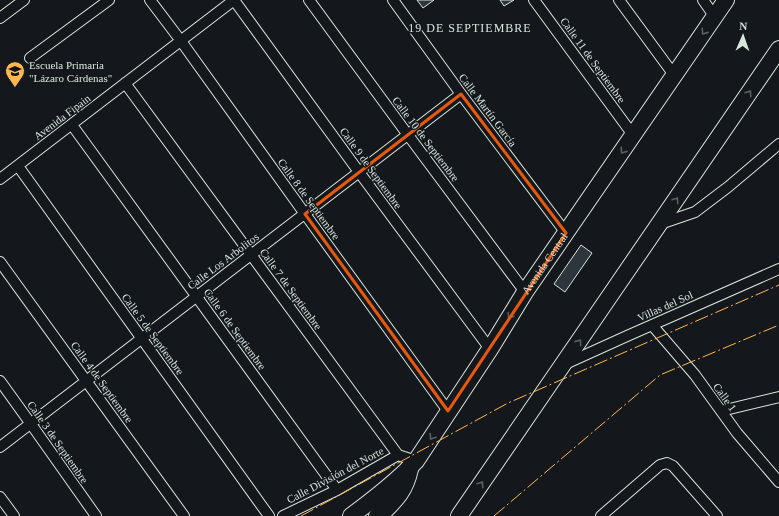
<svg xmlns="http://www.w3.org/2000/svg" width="779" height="516" viewBox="0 0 779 516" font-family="Georgia,serif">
	<rect width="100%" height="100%" fill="#14181c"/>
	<path fill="#2c363c" stroke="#d8e6dc" d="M417,0H434L423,8Z
		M500,0H514L504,6Z
		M581,245L592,253L565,292L554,284Z"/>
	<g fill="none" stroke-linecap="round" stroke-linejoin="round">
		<defs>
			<path id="minor" d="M150,0L181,41L305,214L448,411
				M234,0L359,172L490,349
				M309,0L408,135L525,292
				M393,0L461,94L566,233
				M534,0L633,135
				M619,0L674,75
				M703,0L715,17
				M0,18L24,0
				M30,58L109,0
				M125,83L398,455L416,461
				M72,125L337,490
				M18,166L269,516
				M0,179L234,0
				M660,224L695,212L728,187L779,144
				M0,262L184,516
				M652,325L695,375L737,433L779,482
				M563,365L627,336L779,269
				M0,381L31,424L96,516
				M721,411L779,397
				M0,447L461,94
				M0,497L14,516
				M283,516L337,490L398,455
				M601,516L660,465L667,463L673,466L717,516"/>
			<g id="trunk">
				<path id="s1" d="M351,516C374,499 397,481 416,461L490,349L525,292L726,0"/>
				<path d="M459,516C565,360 673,205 779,49"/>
			</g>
			<path id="motorway" d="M378,516C394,500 404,492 409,469"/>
		</defs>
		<use href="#minor" stroke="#d8e6dc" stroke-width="12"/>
		<use href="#trunk" stroke="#d8e6dc" stroke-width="18"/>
		<use href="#motorway" stroke="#d8e6dc" stroke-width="20"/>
		<use href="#minor" stroke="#14181c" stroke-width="10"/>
		<use href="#trunk" stroke="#14181c" stroke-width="16"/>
		<use href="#motorway" stroke="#14181c" stroke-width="18"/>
		<path stroke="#ffb74d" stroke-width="1" stroke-dasharray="14 3 2 3" stroke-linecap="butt" d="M301,516L508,403L779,285
			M494,516L660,375L779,325"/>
	</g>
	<defs><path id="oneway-chevron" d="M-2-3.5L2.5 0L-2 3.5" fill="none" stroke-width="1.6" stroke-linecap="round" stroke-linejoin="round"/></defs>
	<g stroke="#59605f">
		<use href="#oneway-chevron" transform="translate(704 32) rotate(125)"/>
		<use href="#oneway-chevron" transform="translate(749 93) rotate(-56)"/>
		<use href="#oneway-chevron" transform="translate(623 151) rotate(125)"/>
		<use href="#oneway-chevron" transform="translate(676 200) rotate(-56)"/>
		<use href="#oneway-chevron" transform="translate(510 316) rotate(122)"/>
		<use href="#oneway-chevron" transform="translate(579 342) rotate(-55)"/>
		<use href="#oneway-chevron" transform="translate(432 437) rotate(122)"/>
		<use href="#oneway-chevron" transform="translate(481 484) rotate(-56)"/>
	</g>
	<path fill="none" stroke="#e8590c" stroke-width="3" stroke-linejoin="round" d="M461,94L566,233L448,411L305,214Z"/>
	<defs>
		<symbol id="school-pin" viewBox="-11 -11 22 30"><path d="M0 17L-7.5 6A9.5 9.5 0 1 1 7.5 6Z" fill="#ffb74d" stroke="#14181c"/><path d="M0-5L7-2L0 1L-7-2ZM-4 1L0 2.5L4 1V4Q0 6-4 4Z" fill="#111"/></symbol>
	</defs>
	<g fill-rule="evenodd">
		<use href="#school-pin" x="4" y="60" width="22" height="30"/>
	</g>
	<g text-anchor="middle" stroke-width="3" stroke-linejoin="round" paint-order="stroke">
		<g font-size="11" fill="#d8e6dc" stroke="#14181c">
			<text transform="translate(593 60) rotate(54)" y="4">Calle 11 de Septiembre</text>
			<text transform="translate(488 110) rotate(53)" y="4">Calle Martín García</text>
			<text transform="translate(62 117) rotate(-37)" y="4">Avenida Fipain</text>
			<text transform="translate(426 139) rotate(53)" y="4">Calle 10 de Septiembre</text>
			<text transform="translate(371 168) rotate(54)" y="4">Calle 9 de Septiembre</text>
			<text transform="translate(309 199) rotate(54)" y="4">Calle 8 de Septiembre</text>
			<text transform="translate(223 261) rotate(-37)" y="4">Calle Los Arbolitos</text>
			<text dy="4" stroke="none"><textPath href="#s1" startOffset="321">Avenida Central</textPath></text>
			<text transform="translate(291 289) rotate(54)" y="4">Calle 7 de Septiembre</text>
			<text transform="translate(665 306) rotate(-24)" y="4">Villas del Sol</text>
			<text transform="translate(235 329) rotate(54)" y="4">Calle 6 de Septiembre</text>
			<text transform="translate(153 334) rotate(54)" y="4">Calle 5 de Septiembre</text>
			<text transform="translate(102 382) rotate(54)" y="4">Calle 4 de Septiembre</text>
			<text transform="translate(725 397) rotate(54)" y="4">Calle 1</text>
			<text transform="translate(58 442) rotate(55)" y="4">Calle 3 de Septiembre</text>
			<text transform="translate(335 475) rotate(-28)" y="4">Calle División del Norte</text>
		</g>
		<g font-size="11" fill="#d8e6dc" stroke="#14181c" text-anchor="start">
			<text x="29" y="69">Escuela Primaria<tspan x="29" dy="13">"Lázaro Cárdenas"</tspan></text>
		</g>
		<g font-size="12" letter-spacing="1" fill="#d8e6dc" stroke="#14181c">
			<text x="470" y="32">19 DE SEPTIEMBRE</text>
		</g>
	</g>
	<g transform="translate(743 36) rotate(2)" stroke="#14181c" stroke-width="3" paint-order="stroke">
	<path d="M0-3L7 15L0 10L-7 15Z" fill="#d8e6dc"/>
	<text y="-6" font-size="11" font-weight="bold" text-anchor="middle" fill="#d8e6dc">N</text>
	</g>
</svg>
